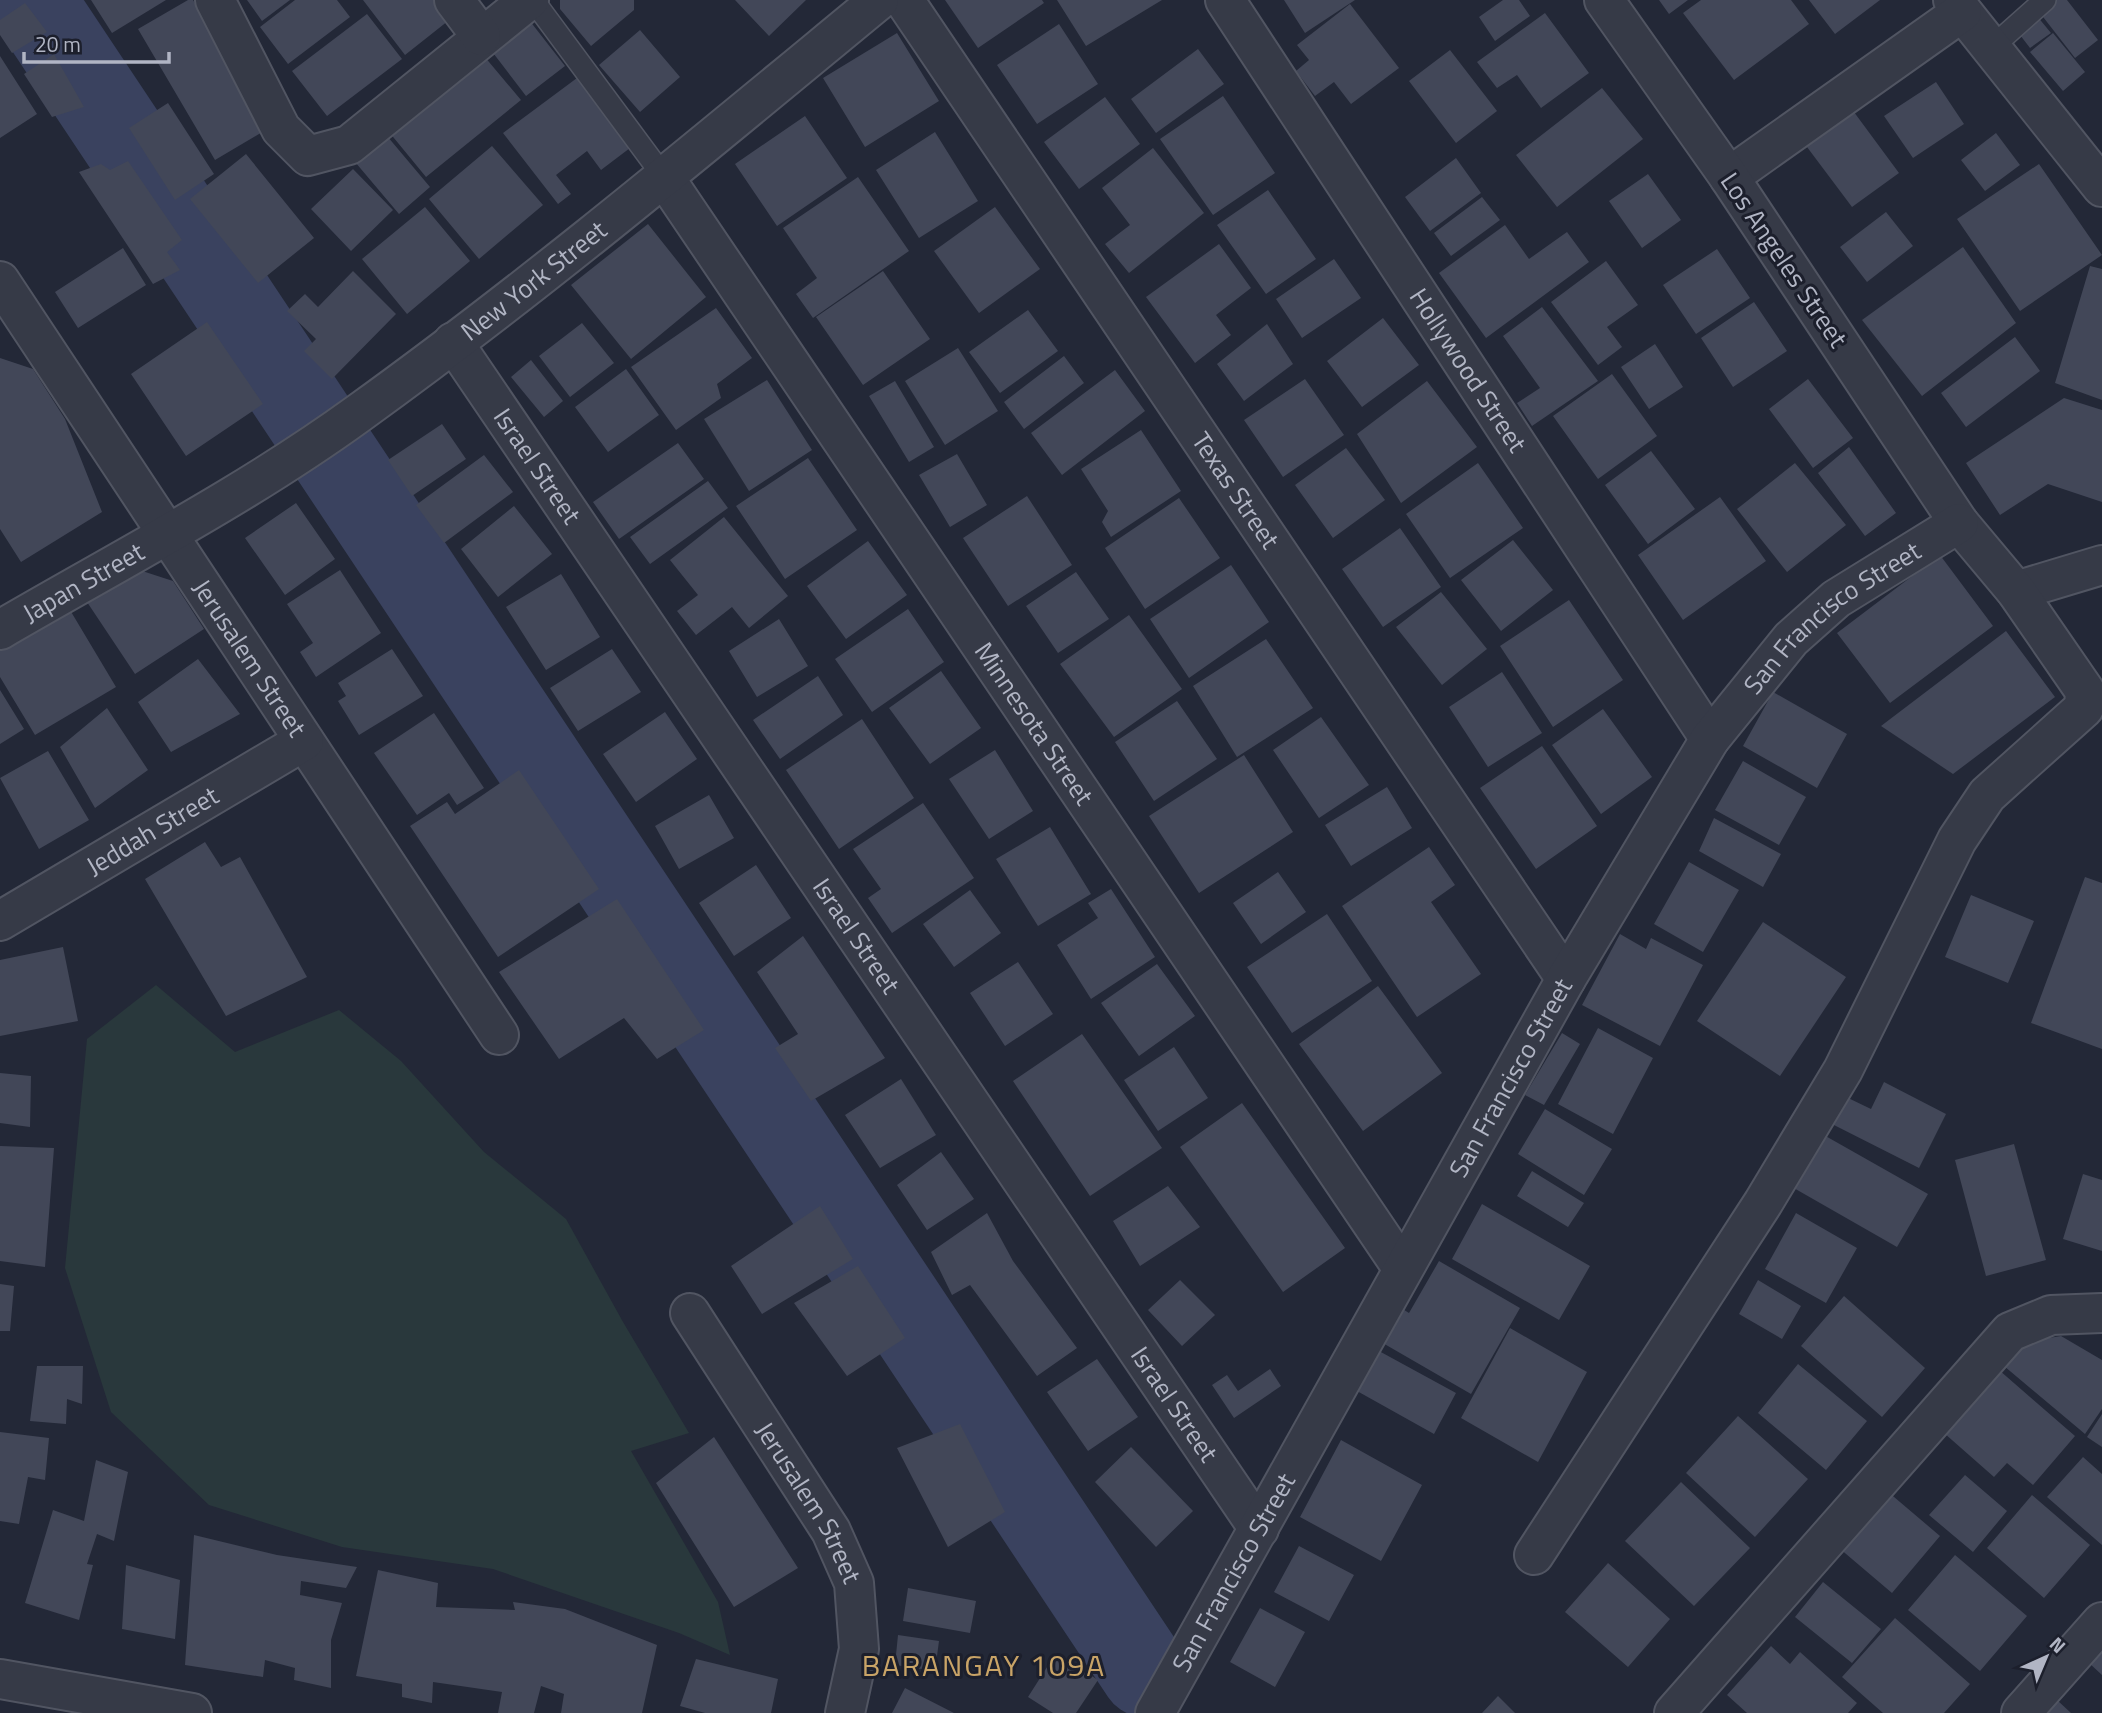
<svg xmlns="http://www.w3.org/2000/svg" width="2102" height="1713" viewBox="0 0 2102 1713" font-family="'Titillium Web',sans-serif">
	<rect width="100%" height="100%" fill="#232837"/>
	<path fill="#29383c" d="M156,985L235,1052L339,1010L401,1061L484,1152L566,1219L623,1322L689,1433L631,1451L718,1602L730,1655L679,1633L493,1569L342,1547L209,1505L111,1412L65,1268L87,1039Z"/>
	<g fill="none" stroke-linecap="round" stroke-linejoin="round">
		<path stroke="#3a425f" stroke-width="88" d="M31,0L1145,1673"/>
	</g>
	<path fill="#424758" d="M91,0H166L112,33Z
		M188,0H193L269,128L215,160L138,29Z
		M247,0H290L262,21Z
		M295,0H337L350,17L288,64L260,27Z
		M363,0H440L453,17L405,55Z
		M560,0H634V10L591,46L560,9Z
		M735,0H806L769,36Z
		M945,0H1042L1044,3L978,48Z
		M1057,0H1162L1086,46Z
		M1284,0H1355L1305,33Z
		M1503,0H1519L1530,16L1495,41L1479,17Z
		M1659,0H1688L1669,14Z
		M1701,0H1791L1809,24L1734,80L1683,13Z
		M1809,0H1880L1835,34Z
		M2057,0H2067L2098,40L2075,58L2040,13Z
		M25,3L47,32L12,53L0,35V20Z
		M1350,4L1399,68L1351,104L1334,82L1315,96L1296,71L1309,60L1297,45Z
		M1545,13L1589,73L1541,108L1517,75L1497,88L1477,62Z
		M367,14L402,59L327,116L292,71Z
		M526,16L565,66L526,96L487,45Z
		M2037,16L2051,33L2030,48L2017,31Z
		M1059,24L1098,84L1037,124L997,65Z
		M640,30L680,77L640,112L599,65Z
		M897,33L939,101L865,147L823,78Z
		M2053,33L2085,72L2063,91L2030,52Z
		M1198,49L1224,84L1156,133L1131,99Z
		M1450,50L1497,111L1456,143L1409,81Z
		M54,54L84,107L52,117L24,74Z
		M0,56L37,114L0,138Z
		M484,56L521,100L426,177L389,132Z
		M577,78L630,148L601,170L587,151L556,175L571,194L558,204L503,133Z
		M1936,82L1964,124L1913,158L1884,116Z
		M1602,88L1643,139L1557,207L1516,155Z
		M1223,96L1275,173L1213,215L1160,139Z
		M1105,97L1140,144L1079,189L1044,142Z
		M168,103L214,174L175,200L129,128Z
		M1851,108L1899,173L1852,207L1804,143Z
		M805,116L847,178L777,226L735,164Z
		M382,130L430,187L399,214L350,156Z
		M935,132L978,201L919,238L876,170Z
		M1996,133L2020,165L1985,191L1961,160Z
		M492,146L543,205L479,259L429,199Z
		M1153,148L1204,213L1129,273L1105,244L1130,225L1102,188Z
		M246,154L314,238L258,283L190,199Z
		M1456,158L1481,193L1430,231L1405,197Z
		M128,161L182,240L167,252L180,270L153,284L79,172L101,164L110,170Z
		M2039,164L2102,255L2020,311L1957,219Z
		M353,169L393,210L351,251L311,209Z
		M1648,174L1681,220L1642,248L1609,201Z
		M858,177L909,251L813,318L796,294L817,278L783,228Z
		M1268,190L1316,259L1266,294L1217,225Z
		M1482,197L1500,220L1451,256L1434,233Z
		M425,207L470,261L407,314L362,259Z
		M995,207L1040,269L979,313L934,251Z
		M1886,212L1913,246L1867,282L1840,247Z
		M648,224L706,297L631,359L571,285Z
		M1505,225L1529,259L1567,232L1589,262L1486,338L1439,273Z
		M1219,244L1251,288L1216,315L1231,335L1195,363L1146,297Z
		M1963,247L2016,323L1922,396L1862,320Z
		M123,248L146,285L78,328L55,292Z
		M1717,249L1750,298L1696,334L1663,285Z
		M1334,259L1361,298L1302,338L1276,299Z
		M1606,261L1638,305L1607,327L1622,347L1598,365L1551,302Z
		M2090,266L2102,269V400L2055,383Z
		M353,271L396,314L332,379L304,351L316,339L287,311L305,294L318,307Z
		M883,271L930,339L863,385L816,317Z
		M1754,302L1787,351L1733,387L1701,338Z
		M1542,307L1598,381L1532,426L1517,403L1540,388L1503,336Z
		M716,308L752,358L717,384L721,398L676,430L631,367Z
		M1028,310L1058,351L1000,393L969,352Z
		M1383,318L1419,365L1362,407L1327,361Z
		M207,322L263,404L186,456L131,374Z
		M582,323L614,363L570,397L539,356Z
		M1267,324L1293,364L1244,401L1217,364Z
		M2015,337L2040,371L1966,427L1941,393Z
		M1655,344L1683,387L1649,409L1621,367Z
		M958,348L998,411L945,445L905,381Z
		M1064,356L1084,383L1024,429L1004,402Z
		M0,358L33,369L65,419L102,512L21,562L0,529Z
		M531,360L563,401L544,417L511,377Z
		M626,369L659,415L608,452L575,407Z
		M1115,370L1145,411L1062,475L1031,433Z
		M1612,374L1657,436L1598,479L1553,416Z
		M1305,379L1344,435L1283,477L1244,420Z
		M1808,379L1853,438L1813,468L1769,409Z
		M767,380L812,450L749,491L704,419Z
		M895,381L934,447L909,462L869,396Z
		M1427,381L1477,447L1401,503L1357,434Z
		M2064,398L2102,410V502L2048,484L2000,515L1966,463Z
		M442,424L466,459L412,496L388,460Z
		M1141,430L1181,491L1111,537L1102,522L1108,511L1081,469Z
		M678,443L704,479L619,539L593,502Z
		M1849,447L1896,513L1865,536L1818,473Z
		M1346,448L1385,500L1333,538L1295,485Z
		M1651,451L1695,509L1648,544L1605,485Z
		M957,454L987,505L950,527L919,475Z
		M484,455L513,492L444,543L416,505Z
		M808,458L857,530L785,579L736,506Z
		M1478,463L1523,528L1450,578L1406,514Z
		M1795,463L1846,525L1787,572L1737,509Z
		M708,481L728,508L650,564L630,537Z
		M1027,496L1072,565L1008,606L963,538Z
		M1720,497L1766,561L1683,620L1638,555Z
		M1179,498L1220,558L1145,609L1105,548Z
		M296,503L335,559L285,595L245,538Z
		M514,506L552,554L498,597L461,549Z
		M724,517L788,596L749,628L732,607L696,635L677,611L698,595L670,560Z
		M1400,528L1441,587L1383,627L1342,569Z
		M1513,540L1553,590L1501,631L1461,580Z
		M868,541L907,595L846,639L807,586Z
		M1940,555L1993,626L1890,703L1837,633Z
		M1231,565L1269,622L1189,678L1150,619Z
		M136,569L173,581L204,629L135,674L87,602Z
		M340,570L381,633L316,677L300,652L313,643L287,604Z
		M1076,572L1109,619L1058,653L1026,606Z
		M561,574L600,637L546,670L506,607Z
		M1441,592L1487,649L1442,685L1396,627Z
		M1569,600L1623,680L1553,727L1500,646Z
		M908,609L944,662L872,712L835,659Z
		M70,610L116,687L35,735L0,677V651Z
		M1129,615L1182,689L1114,737L1060,664Z
		M779,619L808,666L757,697L729,651Z
		M2006,631L2055,697L1953,774L1881,726Z
		M1266,639L1313,708L1237,757L1193,686Z
		M392,649L423,696L359,735L338,701L346,696L338,683Z
		M612,649L641,692L578,731L550,688Z
		M198,659L240,714L171,752L138,702Z
		M941,671L981,728L930,764L889,708Z
		M1502,672L1542,733L1488,767L1449,707Z
		M818,676L843,715L780,759L753,720Z
		M0,690L24,729L0,744Z
		M1773,692L1847,734L1817,788L1743,746Z
		M1177,701L1217,759L1154,801L1115,742Z
		M107,708L148,770L95,808L60,747Z
		M1603,709L1652,777L1601,814L1552,745Z
		M665,712L697,759L636,802L603,754Z
		M434,713L484,788L457,805L449,793L417,815L374,753Z
		M1321,717L1369,785L1319,818L1273,750Z
		M862,719L914,798L839,849L786,770Z
		M1542,746L1597,826L1536,869L1480,788Z
		M995,750L1033,811L989,839L949,779Z
		M48,751L89,820L39,849L0,778Z
		M1244,755L1293,832L1199,893L1149,816Z
		M1743,761L1806,797L1779,845L1715,810Z
		M519,770L599,889L498,957L410,826L447,802L455,814Z
		M1387,787L1412,828L1351,866L1325,825Z
		M709,795L734,838L679,869L655,826Z
		M923,803L974,878L892,933L868,898L881,889L853,849Z
		M1714,818L1781,854L1763,887L1699,851Z
		M1050,827L1091,894L1038,926L996,859Z
		M205,842L221,867L240,857L307,977L226,1016L145,879Z
		M1429,847L1455,885L1431,902L1481,974L1417,1017L1342,906Z
		M1689,862L1739,890L1703,952L1654,924Z
		M756,865L791,918L734,956L699,903Z
		M1278,872L1306,912L1261,944L1233,903Z
		M2085,877L2102,883V1049L2031,1023Z
		M1111,889L1155,957L1091,999L1057,945L1098,918L1088,903Z
		M970,890L1001,933L954,967L923,924Z
		M1971,895L2034,921L2008,983L1945,957Z
		M617,899L704,1030L657,1059L624,1018L559,1059L499,972Z
		M1327,914L1372,981L1292,1033L1247,967Z
		M1763,922L1846,977L1780,1076L1697,1021Z
		M1620,934L1646,949L1651,938L1703,965L1660,1046L1582,1005Z
		M803,936L885,1058L811,1101L775,1048L798,1034L757,972Z
		M63,947L78,1021L0,1036V960Z
		M1018,962L1053,1014L1005,1046L970,993Z
		M1157,964L1195,1016L1139,1056L1101,1003Z
		M1378,986L1442,1073L1363,1131L1299,1044Z
		M1598,1028L1653,1058L1613,1134L1558,1104Z
		M1562,1033L1580,1044L1544,1105L1525,1095Z
		M1082,1034L1162,1148L1090,1196L1013,1081Z
		M1174,1047L1208,1098L1158,1131L1124,1080Z
		M0,1073L31,1076L30,1127L0,1123Z
		M901,1079L936,1135L880,1168L845,1115Z
		M1884,1082L1946,1114L1919,1168L1830,1123L1844,1096L1871,1109Z
		M1242,1103L1345,1248L1283,1292L1180,1147Z
		M1545,1109L1612,1149L1584,1195L1518,1154Z
		M1822,1134L1928,1194L1897,1247L1792,1187Z
		M2014,1144L2046,1260L1986,1276L1955,1160Z
		M0,1146L54,1148L45,1267L0,1261Z
		M941,1152L974,1199L927,1230L897,1185Z
		M1532,1171L1584,1203L1568,1227L1517,1196Z
		M2083,1174L2102,1180V1251L2063,1239Z
		M1168,1186L1200,1227L1140,1266L1113,1221Z
		M1482,1204L1590,1266L1559,1320L1452,1259Z
		M820,1206L853,1259L762,1314L731,1266Z
		M987,1213L1013,1261L1077,1348L1037,1376L970,1285L952,1295L931,1252Z
		M1796,1213L1857,1248L1826,1303L1765,1269Z
		M1439,1261L1520,1308L1471,1394L1381,1342L1401,1308L1409,1313Z
		M858,1266L905,1338L847,1376L794,1303Z
		M1180,1280L1215,1315L1182,1346L1148,1310Z
		M1758,1280L1801,1306L1782,1339L1739,1314Z
		M0,1284L14,1286L10,1331H0Z
		M1844,1296L1925,1368L1882,1417L1801,1346Z
		M1510,1328L1587,1372L1538,1462L1461,1418Z
		M2061,1336L2102,1360V1409L2085,1434L2004,1366L2025,1342Z
		M1379,1351L1456,1393L1434,1434L1357,1391Z
		M1097,1359L1138,1417L1088,1451L1047,1392Z
		M1798,1364L1867,1421L1826,1470L1758,1413Z
		M37,1366H83L82,1404L67,1399L66,1424L30,1421Z
		M1270,1369L1281,1386L1234,1418L1212,1385L1227,1375L1238,1391Z
		M1999,1370L2075,1436L2033,1485L2007,1463L1994,1477L1944,1433Z
		M2102,1414V1447L2087,1437Z
		M1738,1416L1808,1479L1755,1537L1686,1473Z
		M960,1424L1005,1512L948,1547L897,1448Z
		M0,1432L49,1438L45,1480L28,1477L19,1524L0,1521Z
		M714,1437L798,1568L734,1607L656,1483Z
		M1341,1440L1422,1485L1381,1561L1300,1517Z
		M1131,1447L1193,1511L1156,1547L1095,1482Z
		M2083,1457L2102,1474V1545L2047,1497Z
		M96,1460L128,1472L114,1541L97,1534L87,1564L93,1565L79,1620L25,1603L53,1510L84,1521Z
		M1965,1475L2007,1511L1973,1552L1929,1515Z
		M1681,1482L1750,1548L1694,1606L1625,1541Z
		M1887,1491L1940,1536L1892,1593L1839,1548Z
		M2032,1495L2090,1545L2044,1598L1987,1548Z
		M194,1535L277,1555L357,1567L346,1588L301,1581L300,1595L342,1603L331,1640V1688L294,1680L295,1668L265,1660L263,1677L185,1665Z
		M1299,1546L1354,1575L1329,1621L1274,1592Z
		M1955,1555L2027,1616L1980,1671L1908,1610Z
		M1608,1563L1670,1619L1628,1667L1565,1612Z
		M126,1565L180,1580L175,1639L122,1629Z
		M378,1570L438,1583L436,1607L515,1610L513,1602L565,1609L657,1645L642,1713H561L564,1694L541,1686L534,1713H498L502,1692L433,1682L432,1703L402,1697V1684L356,1676Z
		M1823,1582L1881,1629L1852,1663L1795,1617Z
		M908,1588L976,1601L970,1633L903,1621Z
		M1260,1608L1305,1632L1275,1687L1230,1662Z
		M1895,1618L1970,1684L1944,1713H1883L1842,1677Z
		M898,1635L939,1641L935,1671L895,1665Z
		M1771,1646L1790,1664L1800,1652L1857,1703L1848,1713H1747L1727,1695Z
		M2102,1646V1675L2088,1662Z
		M1056,1653L1098,1680L1076,1713H1053L1028,1697Z
		M696,1659L778,1679L771,1713H705L680,1706Z
		M905,1688L954,1713H892Z
		M1498,1696L1515,1713H1482Z
		M2057,1700L2071,1713H2045Z"/>
	<g fill="none" stroke-linecap="round" stroke-linejoin="round">
		<defs>
			<path id="lane" d="M533,0L664,177
				M1991,48L2045,0"/>
			<g id="street">
				<path d="M215,0L281,129L308,156L349,145L529,0"/>
				<path d="M454,0L481,36"/>
				<path id="s1" d="M904,0L1566,979"/>
				<path id="s2" d="M1225,0L1710,739"/>
				<path d="M1953,0L2102,187"/>
				<path id="s3" d="M664,177L1403,1269"/>
				<path d="M1729,177L1962,12"/>
				<path id="s4" d="M0,281L499,1035"/>
				<path id="s5" d="M453,342L1259,1529"/>
				<path d="M2016,591L2102,565"/>
				<path id="s6" d="M0,630C120,560 246,495 359,413C538,284 708,141 879,0"/>
				<path id="s7" d="M0,921L304,741"/>
				<path id="s8" d="M690,1313L831,1531L854,1583L859,1649L845,1713"/>
				<path d="M1534,1555L1763,1203L1843,1070L1957,840L1987,795L2084,708L2085,691L2016,591L1959,523L1729,177L1604,0"/>
				<path d="M0,1679L192,1713"/>
				<path id="s9" d="M1155,1713L1566,979L1710,739L1791,639L1836,599L1959,523"/>
				<path d="M1674,1713L2010,1332L2051,1315L2102,1313"/>
				<path d="M2021,1713L2102,1622"/>
			</g>
		</defs>
		<use href="#lane" stroke="#515562" stroke-width="24"/>
		<use href="#street" stroke="#515562" stroke-width="42"/>
		<use href="#lane" stroke="#363a47" stroke-width="21"/>
		<use href="#street" stroke="#363a47" stroke-width="38"/>
	</g>
	<g text-anchor="middle" stroke-width="6" stroke-linejoin="round" paint-order="stroke">
		<g font-size="26" fill="#b1b5c4" stroke="#1c1f2c">
			<text transform="translate(1784 260) rotate(56)" y="9">Los Angeles Street</text>
			<text dy="9" stroke="none"><textPath href="#s6" startOffset="639">New York Street</textPath></text>
			<text dy="9" stroke="none"><textPath href="#s2" startOffset="443">Hollywood Street</textPath></text>
			<text dy="9" stroke="none"><textPath href="#s5" startOffset="150">Israel Street</textPath></text>
			<text dy="9" stroke="none"><textPath href="#s1" startOffset="592">Texas Street</textPath></text>
			<text dy="9" stroke="none"><textPath href="#s6" startOffset="96">Japan Street</textPath></text>
			<text dy="9" stroke="none"><textPath href="#s9" startOffset="1295">San Francisco Street</textPath></text>
			<text dy="9" stroke="none"><textPath href="#s4" startOffset="452">Jerusalem Street</textPath></text>
			<text dy="9" stroke="none"><textPath href="#s3" startOffset="660">Minnesota Street</textPath></text>
			<text dy="9" stroke="none"><textPath href="#s7" startOffset="177">Jeddah Street</textPath></text>
			<text dy="9" stroke="none"><textPath href="#s5" startOffset="718">Israel Street</textPath></text>
			<text dy="9" stroke="none"><textPath href="#s9" startOffset="728">San Francisco Street</textPath></text>
			<text dy="9" stroke="none"><textPath href="#s5" startOffset="1284">Israel Street</textPath></text>
			<text dy="9" stroke="none"><textPath href="#s8" startOffset="224">Jerusalem Street</textPath></text>
			<text dy="9" stroke="none"><textPath href="#s9" startOffset="161">San Francisco Street</textPath></text>
		</g>
		<g font-size="30" letter-spacing="2" fill="#c9a467" stroke="#1c1f2c">
			<text x="984" y="1676">BARANGAY 109A</text>
		</g>
	</g>
	<g transform="translate(2046 1657) rotate(44)" stroke="#1c1f2c" stroke-width="5" paint-order="stroke">
	<path d="M0-5L12 26L0 18L-12 26Z" fill="#b1b5c4"/>
	<text y="-10" font-size="19" font-weight="bold" text-anchor="middle" fill="#b1b5c4">N</text>
	</g>
	<path d="M24 52v10h145v-10" fill="none" stroke="#b1b5c4" stroke-width="3.5"/>
	<text x="35" y="52" font-size="21" fill="#b1b5c4" stroke="#1c1f2c" stroke-width="5" paint-order="stroke">20 m</text>
</svg>
